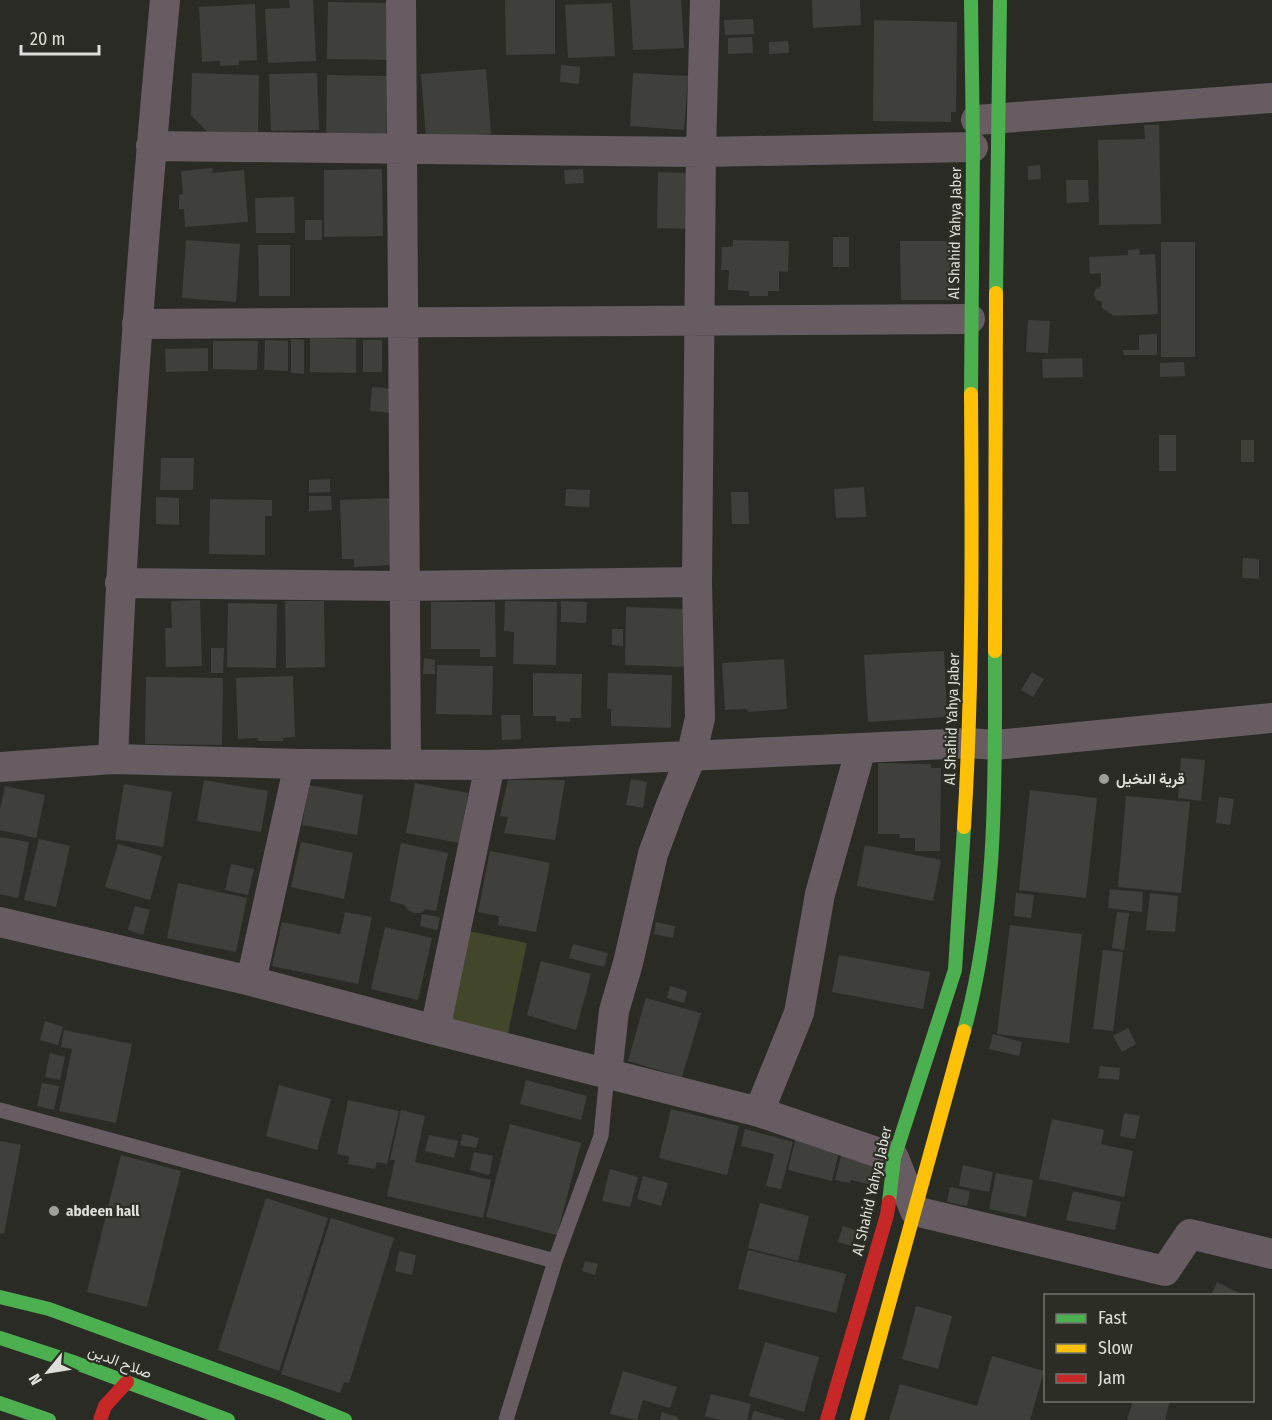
<svg xmlns="http://www.w3.org/2000/svg" width="1272" height="1420" viewBox="0 0 1272 1420" font-family="'Fira Sans Condensed',Vazirmatn,sans-serif">
	<rect width="100%" height="100%" fill="#2b2b26"/>
	<path fill="#42462b" d="M454,928L527,943L507,1038L437,1018Z"/>
	<path fill="#3f403c" d="M289,0H313L316,61L268,63L265,9L290,8Z
		M505,0H555V54L506,55Z
		M630,0H681L684,48L633,50Z
		M812,0H860L861,25L813,28Z
		M328,2L392,3L391,60L327,59Z
		M612,3L615,56L568,58L565,5Z
		M255,4L257,60L239,61V65L220,66V61L202,62L199,7Z
		M753,19L754,34L725,35L724,20Z
		M874,20L957,22L956,112H951V122L873,121Z
		M752,37L753,53L728,54V38Z
		M788,41L789,53L769,54V42Z
		M561,65L580,67L579,84L560,82Z
		M486,69L491,134L426,138L421,74Z
		M192,73L259,75L258,137L211,136L191,115Z
		M317,73L319,130L271,131L269,74Z
		M633,73L688,76L684,130L630,126Z
		M327,75L387,76L386,138L326,136Z
		M1144,125H1159L1161,224L1099,225L1098,140L1145,139Z
		M1040,165L1041,179L1028,180V166Z
		M212,168L213,173L244,170L248,222L185,227L184,209H179V195L183,194L181,171Z
		M382,169L383,236L324,237V170Z
		M583,169L584,183L565,184L564,170Z
		M658,172L690,173L689,229L657,228Z
		M1066,180H1088L1089,202L1067,203Z
		M294,197L295,233H256L255,198Z
		M305,220H322V240H305Z
		M833,237H849V267H833Z
		M186,240L240,244L236,302L182,298Z
		M733,240L789,241L788,272L779,271V291H768V296H749V291L728,290L729,270H721L722,247H733Z
		M900,241H954L955,300H901Z
		M1161,242H1195V357H1161Z
		M258,245H290V296H259Z
		M1139,249L1140,255L1155,254L1158,314L1114,316L1102,308V302L1096,300L1094,295L1095,290L1101,286V273L1090,274L1089,257L1128,255V250Z
		M1028,320L1050,321L1048,353L1026,352Z
		M1157,334V355H1124L1123,350H1139V335Z
		M310,338L356,339V373L310,372Z
		M291,339L304,340V374L291,373Z
		M265,340L288,341V371L264,370Z
		M363,340H382V372H363Z
		M213,341H258L257,370L213,369Z
		M208,348V371L166,372L165,349Z
		M1082,358L1083,377L1043,378L1042,359Z
		M1184,362L1185,376L1160,377V363Z
		M372,387L395,389L394,413L370,411Z
		M1159,435H1176V471H1159Z
		M1241,440H1254V462H1241Z
		M161,458H194L193,490H160Z
		M330,479V492L309,493V480Z
		M864,487L866,517L836,518L834,489Z
		M566,489L590,490L589,507L565,506Z
		M731,492H748L749,524H732Z
		M309,496H331L332,510L309,511Z
		M156,497L179,498V525L156,524Z
		M392,498L394,565L354,567V559H342L340,500Z
		M210,499L272,500V516H265V555L209,554Z
		M1243,558L1259,559V579L1242,578Z
		M200,600L202,666L166,667L165,628H172L171,601Z
		M285,601H324L325,667L286,668Z
		M505,601L557,602L556,665L513,664L514,632L504,631Z
		M561,601L587,602L586,623L561,622Z
		M431,602H495L496,657H480V649H431Z
		M228,603L277,604L276,668L227,667Z
		M626,607L687,609L686,667L625,665Z
		M612,629H623V646L612,645Z
		M211,648H224L223,673H211Z
		M944,651L947,717L868,722L864,655Z
		M424,658L435,660V674H423Z
		M784,659L787,709L748,712L747,709L725,710L722,663Z
		M437,665L493,666L492,715L436,714Z
		M1032,672L1044,679L1033,697L1021,690Z
		M533,673L582,674L581,718H570V722L556,721V716H533Z
		M608,673L672,675L671,728L611,726V709H607Z
		M293,676L295,737L283,738V741H258V738L238,739L236,678Z
		M146,677L223,678L222,745L145,744Z
		M501,715H520L521,739L502,740Z
		M1181,758L1205,760L1201,801L1178,798Z
		M878,763L931,764V768H941L940,851H915V838H899L900,834H878Z
		M631,779L647,782L643,808L626,805Z
		M204,780L268,791L261,832L197,821Z
		M508,780H565L555,840L504,833L508,817L500,816Z
		M415,783L468,793L459,843L406,833Z
		M124,784L172,792L163,847L115,839Z
		M309,785L363,795L357,835L302,825Z
		M5,786L45,795L36,838L0,830V810Z
		M1030,790L1097,798L1086,898L1019,890Z
		M1126,796L1190,802L1181,893L1118,887Z
		M1219,797L1234,799L1230,825L1216,823Z
		M0,837L29,842L18,898L0,894Z
		M39,839L70,846L56,907L24,900Z
		M301,842L353,853L344,899L291,887Z
		M401,843L448,853L436,911L426,909L420,913H414L408,910L404,905L390,901Z
		M118,844L162,856L150,900L105,887Z
		M865,845L941,860L933,901L857,886Z
		M490,851L550,863L536,932L498,925L499,916L478,912Z
		M231,864L254,869L248,895L225,890Z
		M178,883L247,898L236,952L167,938Z
		M1110,889L1143,892L1142,912L1108,908Z
		M1016,893L1034,895L1031,918L1014,916Z
		M1150,893L1178,896L1175,932L1146,930Z
		M135,906L150,910L143,935L128,930Z
		M345,912L372,917L358,984L272,966L282,922L340,934Z
		M1117,912L1129,913L1124,950L1112,948Z
		M422,914L440,917L437,930L420,926Z
		M656,922L675,926L673,938L654,934Z
		M1010,925L1082,934L1069,1043L997,1034Z
		M385,927L432,938L418,1000L371,989Z
		M573,944L608,953L604,967L569,958Z
		M1103,950L1123,952L1113,1031L1093,1029Z
		M839,955L930,972L923,1009L832,992Z
		M541,961L591,974L576,1030L527,1015Z
		M670,986L687,991L684,1003L667,998Z
		M646,998L701,1013L682,1077L628,1061Z
		M45,1021L63,1027L58,1045L40,1040Z
		M1128,1028L1136,1044L1122,1052L1113,1036Z
		M64,1030L132,1044L116,1123L59,1111L72,1049L61,1047Z
		M993,1034L1022,1042L1019,1056L989,1049Z
		M50,1053L65,1057L60,1080L45,1077Z
		M1100,1066L1120,1068L1119,1080L1098,1078Z
		M526,1080L587,1096L581,1120L520,1104Z
		M42,1083L59,1086L54,1110L37,1106Z
		M279,1085L331,1099L317,1150L266,1136Z
		M348,1100L399,1111L387,1164L377,1162L375,1169L348,1164L349,1156L337,1154Z
		M671,1109L739,1126L727,1175L659,1158Z
		M401,1110L425,1116L415,1162L491,1180L483,1218L387,1196L395,1160H390Z
		M1124,1113L1140,1116L1135,1139L1120,1136Z
		M1052,1119L1104,1130L1101,1144L1133,1151L1124,1197L1039,1179Z
		M510,1124L581,1143L557,1235L486,1217Z
		M745,1129L793,1142L781,1189L766,1186L774,1154L741,1146Z
		M463,1134L479,1138L476,1148L460,1145Z
		M429,1135L458,1141L454,1158L425,1151Z
		M796,1137L840,1148L832,1181L788,1170Z
		M0,1141L21,1145L4,1234L0,1233Z
		M474,1152L493,1156L489,1175L470,1170Z
		M842,1152L878,1160L872,1185L851,1180L850,1183L835,1180Z
		M121,1155L181,1171L147,1307L87,1292Z
		M963,1165L993,1172L989,1192L959,1186Z
		M610,1169L638,1177L630,1207L602,1201Z
		M996,1173L1033,1180L1026,1217L989,1209Z
		M643,1176L668,1183L661,1206L637,1199Z
		M950,1187L970,1191L967,1206L947,1202Z
		M1073,1191L1121,1202L1115,1230L1066,1220Z
		M266,1198L328,1218L279,1371L218,1350Z
		M760,1203L809,1216L798,1261L748,1248Z
		M331,1218L394,1238L349,1383L344,1382L340,1393L281,1374Z
		M843,1226L856,1230L851,1246L838,1242Z
		M748,1250L846,1274L836,1313L738,1289Z
		M399,1251L416,1255L412,1275L395,1271Z
		M585,1261L598,1264L595,1275L582,1271Z
		M1217,1282L1245,1296H1211Z
		M916,1306L952,1316L938,1369L902,1359Z
		M765,1342L819,1357L804,1412L749,1396Z
		M992,1356L1044,1371L1030,1420H889L900,1384L977,1406Z
		M623,1371L677,1387L670,1408L643,1400L637,1420L610,1414Z
		M711,1394L751,1404L747,1420H720L705,1416Z
		M1133,1400H1170L1165,1420H1127Z
		M754,1411L784,1419V1420H751Z
		M662,1412L678,1417V1420H660Z"/>
	<g fill="none" stroke-linecap="round" stroke-linejoin="round">
		<path stroke="#665c62" stroke-width="15" d="M0,1110L555,1261
			M506,1420L555,1261L601,1136L607,1074"/>
		<path stroke="#665c62" stroke-width="30" d="M401,0L406,765
			M976,120L1272,98
			M151,146L701,152L973,147
			M137,324C414,320 692,322 970,319
			M120,583L404,586L697,582
			M113,759C123,505 141,253 165,0
			M0,767L113,759L299,764L490,765L969,743L995,745L1272,718
			M0,922L251,981L435,1030L759,1112L894,1158L915,1211L1165,1271L1190,1234L1272,1254
			M251,981L299,764
			M435,1030L490,765
			M607,1074L614,1011L628,963L653,854L671,805L691,757L700,718L697,582L701,152L705,0
			M759,1112L799,1013L820,894L861,748"/>
		<path stroke="#4caf50" stroke-width="14" d="M996,293L1000,0
			M971,394L973,147L971,0
			M964,1031C998,908 995,777 995,651
			M889,1202L894,1158L955,970L964,827
			M0,1297L49,1309L282,1394L345,1420
			M0,1338L76,1363L228,1420
			M0,1403L49,1420"/>
		<path stroke="#ffc107" stroke-width="14" d="M995,651L996,293
			M964,827C973,683 972,538 971,394
			M857,1420L964,1031"/>
		<path stroke="#c62828" stroke-width="14" d="M100,1420L105,1406L127,1382
			M827,1420L887,1215L889,1202"/>
	</g>
	<g fill="#9fa09b" stroke="#2c2d24" stroke-width="2">
		<circle cx="1104" cy="779" r="6"/>
		<circle cx="54" cy="1211" r="6"/>
	</g>
	<g text-anchor="middle" stroke-width="4.5" stroke-linejoin="round" paint-order="stroke">
		<g font-size="15" fill="#dedfda" stroke="#2c2d24">
			<text transform="translate(955 233) rotate(-89)" y="5">Al Shahid Yahya Jaber</text>
			<text transform="translate(952 719) rotate(-88)" y="5">Al Shahid Yahya Jaber</text>
			<text transform="translate(872 1191) rotate(-77)" y="5">Al Shahid Yahya Jaber</text>
			<text transform="translate(120 1362) rotate(21)" y="5">صلاح الدين</text>
		</g>
		<g font-size="15" font-weight="bold" fill="#dedfda" stroke="#2c2d24" text-anchor="start">
			<text x="1116" y="784">قرية النخيل</text>
			<text x="66" y="1216">abdeen hall</text>
		</g>
	</g>
	<rect x="1044" y="1294" width="210" height="108" fill="#2c2d24" stroke="#73746d" stroke-width="1.5"/>
	<rect x="1056" y="1314" width="30" height="9" fill="#4caf50" stroke="#73746d" stroke-width="1.5"/>
	<text x="1098" y="1324" font-size="18" fill="#dedfda">Fast</text>
	<rect x="1056" y="1344" width="30" height="9" fill="#ffc107" stroke="#73746d" stroke-width="1.5"/>
	<text x="1098" y="1354" font-size="18" fill="#dedfda">Slow</text>
	<rect x="1056" y="1374" width="30" height="9" fill="#c62828" stroke="#73746d" stroke-width="1.5"/>
	<text x="1098" y="1384" font-size="18" fill="#dedfda">Jam</text>
	<g transform="translate(48 1372) rotate(240)" stroke="#2c2d24" stroke-width="4.5" paint-order="stroke">
	<path d="M0-4.5L10 22L0 15L-10 22Z" fill="#dedfda"/>
	<text y="-9" font-size="16" font-weight="bold" text-anchor="middle" fill="#dedfda">N</text>
	</g>
	<path d="M21 45v9h78v-9" fill="none" stroke="#dedfda" stroke-width="3"/>
	<text x="30" y="45" font-size="18" fill="#dedfda" stroke="#2c2d24" stroke-width="4.5" paint-order="stroke">20 m</text>
</svg>
